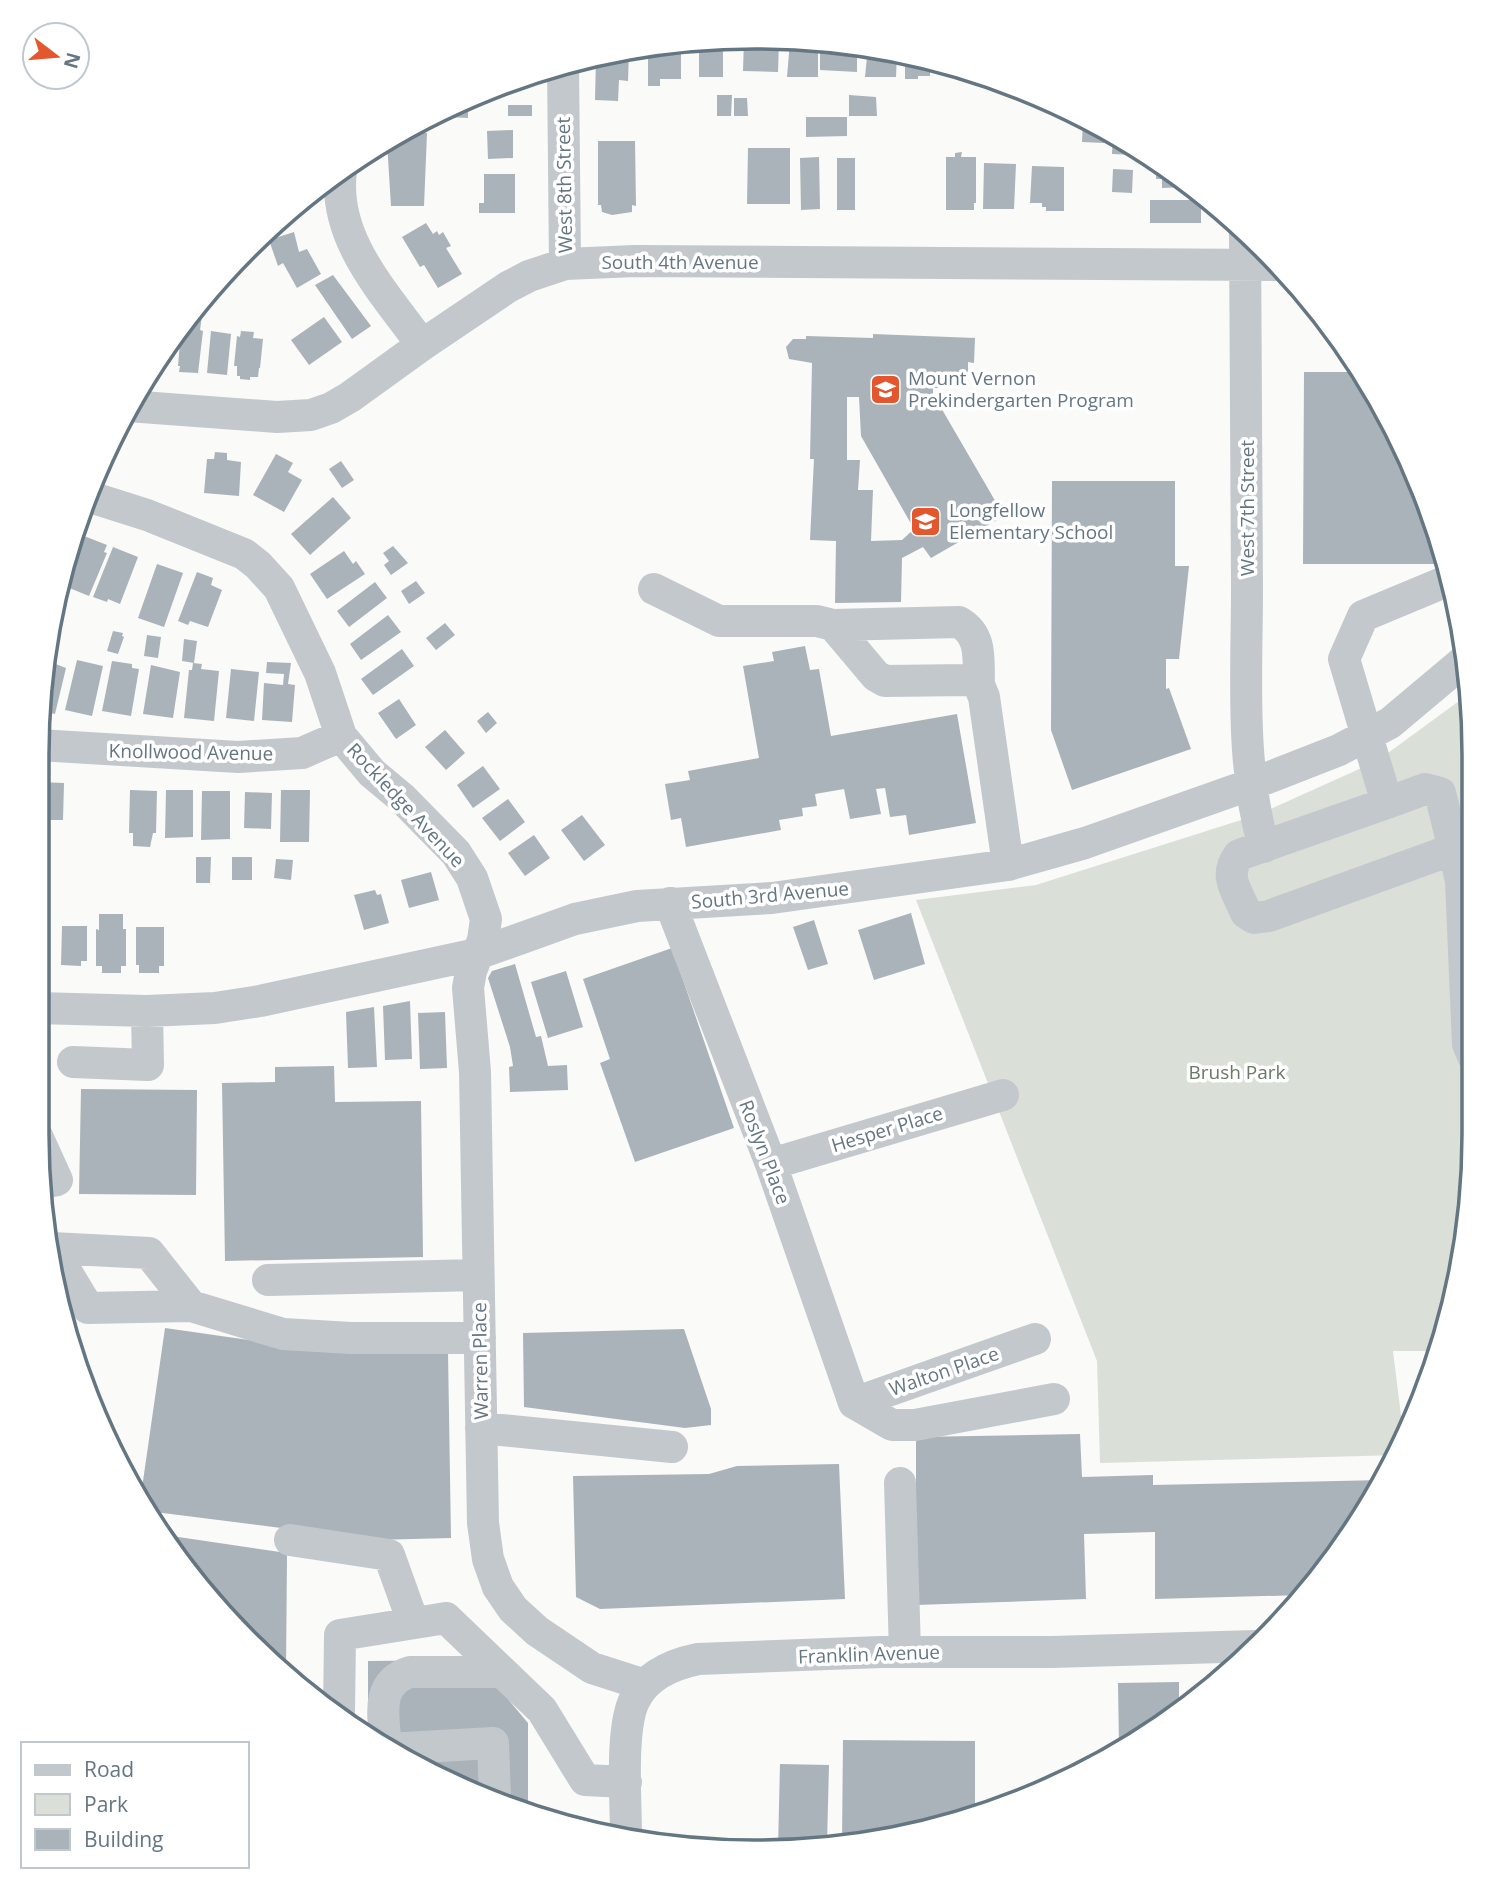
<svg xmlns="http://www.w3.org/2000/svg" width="1511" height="1889" viewBox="0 0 1511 1889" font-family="'Open Sans',sans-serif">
	<rect width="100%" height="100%" fill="#fafaf8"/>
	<path fill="#dadfd7" d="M1470,693L1473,709V1180L1450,1319L1438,1351H1393L1404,1440L1398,1455L1100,1463L1097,1361L916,900L1036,885L1257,815L1377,761Z"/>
	<path fill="#aab3b9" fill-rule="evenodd" d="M708,38L723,39V77H699V40Z
		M744,39L779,41L778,72L743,71Z
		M790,41L818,42V77H787Z
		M824,42L857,45V72L820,70V53H824Z
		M681,43V79H660V86H648V48Z
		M868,47L897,54L896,77H865Z
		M629,51L628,81L619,80L618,101L595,100L596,57Z
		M905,56L936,63V71H930V76H918V79H905Z
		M943,65L975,72V77L943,76Z
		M717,95H732L731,116H717Z
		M849,95L876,97L877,116H849Z
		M734,98H747L748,116H734Z
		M468,99V118L446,117V108Z
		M508,105H532V116H508Z
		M806,117H847V136L806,137Z
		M1083,120L1104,128V143L1082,142Z
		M513,130V158L488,159L487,131Z
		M401,133H427L424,206H391L387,142Z
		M1113,134L1134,147V155L1112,154Z
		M598,141H635L636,206L632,205V212L612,215L602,212L601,205H598Z
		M748,148H790V204H747Z
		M962,152L961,157H976V203H974V210H946V157H955V153Z
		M819,157L820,209L801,210L800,158Z
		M837,158H855V210H837Z
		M984,163L1016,164L1014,209H983Z
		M1032,166L1064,167V211H1046V207H1042V203H1030Z
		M1162,167L1190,187L1162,188V179H1156V173H1162Z
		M1113,169L1133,170L1132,193L1112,192Z
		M484,174H515V213H479V203H484Z
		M1150,200H1201V223H1150Z
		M426,223L433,234L437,231L439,235L443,232L451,246L446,248L462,274L438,288L424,265L420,267L402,237Z
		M294,232L299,252L307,249L321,274L297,288L283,263L278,266L269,240Z
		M333,275L371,326L352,339L315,285Z
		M191,315L202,316L200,330L203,331L198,373L179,372L180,366H178L181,330Z
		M324,317L342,342L309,365L291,340Z
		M211,331L231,334L227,375L207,373Z
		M241,331L254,332L253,338L263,339L260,368H259L258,377H250V380L240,379V376H237V366H234L237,336L240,337Z
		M873,334L975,338L974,363L968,362V374H947V388H933V398L921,399L922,407L940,406L1004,516L931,558L923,547L902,558L901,602L835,603L836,541L810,540L814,459H810L812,363L789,359L786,347L793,339H806V336L873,338ZM847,397H859L861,436L914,529L902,540L871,541L873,490H858L860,460H847Z
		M175,338L177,346L173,347L175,356L170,358L171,362L154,366Z
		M1304,372H1359L1400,437L1448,564H1303Z
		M215,452L227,453V460L241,462L239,496L204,493L207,459H214Z
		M276,454L293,463L288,472L302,480L284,512L253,495Z
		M341,461L354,480L342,488L329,469Z
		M1052,481H1175V566H1189L1179,659H1166V689L1169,688L1191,749L1072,790L1051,730Z
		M333,497L351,518L310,555L291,534Z
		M84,536L107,545L104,552L107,553L89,596L62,585L79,542L81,543Z
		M393,546L408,563L391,575L384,565L389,561L383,553Z
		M113,547L138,557L120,604L108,599L107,602L93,597Z
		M344,551L353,564L356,561L365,574L327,599L310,574Z
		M157,564L183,573L164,627L138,618Z
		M197,572L213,578L211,585L222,590L208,627L190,621L188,625L178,621Z
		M416,581L425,593L409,604L401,591Z
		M375,582L387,598L349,627L337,611Z
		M55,601L62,604L56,623L50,621Z
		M388,615L401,632L361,660L350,644Z
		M445,623L455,635L436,650L426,638Z
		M113,631L123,633L122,636L124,637L118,654L107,651Z
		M147,635L161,637L158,658L144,656Z
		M184,639L197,641L194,663L182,661Z
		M805,646L810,670L819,669L831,736L957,714L976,823L909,835L906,815L890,817L885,788L876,789L881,814L850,819L844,789L815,794L817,806L802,808L803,816L779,820L781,830L686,847L681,818L671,820L665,784L690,780L688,771L759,758L743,666L774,661L772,652Z
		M402,649L414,666L373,695L361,679Z
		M45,660L66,668L55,714L38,710Z
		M77,660L103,666L92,716L65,710Z
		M112,661L132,664V668L139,669L131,716L102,711Z
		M267,662L291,663L288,684L295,685L292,722L262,720L264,683L283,685L284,674L266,673Z
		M193,663L202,664L201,669L219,671L214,721L184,718L189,670H192Z
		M151,665L180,672L173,718L143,714Z
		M231,669L259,672L254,721L226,718Z
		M399,699L416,725L396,739L378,713Z
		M488,712L497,723L486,733L477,721Z
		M445,730L465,753L446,770L425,747Z
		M483,766L500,789L473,808L457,785Z
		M38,782L64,783L63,820H38Z
		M130,790L157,791L156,833H153L150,847L133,846V833H129Z
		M166,790H193V837L165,838Z
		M281,790H310L309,842H280Z
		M202,791H230V839L201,840Z
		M245,792L272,793L271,829L244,828Z
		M508,799L525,822L500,841L482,818Z
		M582,815L605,845L584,861L561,830Z
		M534,835L550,858L525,876L508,853Z
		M196,857H211L210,883H196Z
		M232,857H252V880H232Z
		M276,859L293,860L291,880L274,878Z
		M431,872L439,900L409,908L401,880Z
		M375,890L377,895L381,894L389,923L364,930L354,895Z
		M38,907H48L49,965H37Z
		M911,913L925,964L874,980L858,930Z
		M99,914H123V929H126V966H121V973H102V966H96V929L99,930Z
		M814,920L828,964L808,970L793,927Z
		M62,926H87V961H81V966L61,965Z
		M136,927H164V966H159V973H139V965H136Z
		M672,948L734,1128L635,1162L600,1063L610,1059L583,979Z
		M515,964L536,1037L541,1036L548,1066L567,1065L568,1090L510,1092L509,1067L513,1066L510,1047L488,978L492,971Z
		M566,971L583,1027L548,1038L531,982Z
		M410,1001L412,1059L385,1060L383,1006Z
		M374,1007L377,1067L348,1068L346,1012Z
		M445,1012L447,1068L420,1069L418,1013Z
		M334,1066L335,1102L421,1101L423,1257L225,1261L222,1083L275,1082V1067Z
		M81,1089L197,1090L196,1195L79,1194Z
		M165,1328L320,1350L448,1352L451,1538L375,1540L147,1511L140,1502Z
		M684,1329L711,1409V1425L685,1428L524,1407L523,1333Z
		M1080,1434L1082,1477L1153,1475V1485L1383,1480L1325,1571L1303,1595L1155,1599V1532L1084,1534L1086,1599L916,1605V1437Z
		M839,1464L845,1599L600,1609L576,1597L573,1476L709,1474L737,1466Z
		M165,1535L287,1553L286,1672L247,1641Z
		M475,1660L528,1723V1811L396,1756L368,1735V1661Z
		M1179,1682V1707L1119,1748L1118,1683Z
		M843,1740L975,1741V1815L941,1828L842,1841Z
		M780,1764L829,1765L827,1843L778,1849Z"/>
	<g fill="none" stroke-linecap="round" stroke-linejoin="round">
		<path stroke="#c3c8cc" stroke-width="32" d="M563,64L565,264
			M341,171C332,239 385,293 422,345
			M1245,232C1246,350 1247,469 1247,588C1247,673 1240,764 1264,847
			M128,406L277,417L311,415L331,408L350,397L422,345L508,287L529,276L565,264L635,261L1276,265
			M87,496L147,515L244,554L258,565L279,588L320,673L341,736L372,773L402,798L456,853L472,878L486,919L483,940L471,971L468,988L475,1072L483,1523L488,1559L498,1587L513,1609L537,1631L592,1668L645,1685
			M654,589L719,621H817L833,625L876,676L885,681L969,680L979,685L984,697L1008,865
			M833,625L959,622C983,636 978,660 979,685
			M38,745L238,757L302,753L341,736
			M1387,803L1425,789L1440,793L1454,849L1269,916L1254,918L1246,913C1237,891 1223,876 1239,855L1387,803L1344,659L1363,616L1447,581L1452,582
			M1454,849L1461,881L1468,1044L1473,1056
			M670,903L771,1164L854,1403
			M37,1008L147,1011L215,1008L260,1001L477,954L575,919L637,906L772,898L1008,865L1085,843L1252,784L1339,750L1390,723L1465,660
			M73,1062L148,1065L147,1011
			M37,1136L57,1180L43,1183
			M771,1164L1003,1095
			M268,1280L478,1275
			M191,1306L149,1253L52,1248L88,1308L191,1306L283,1334L351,1338H480
			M854,1403L892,1425H915L1054,1399
			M854,1403L1035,1339
			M481,1428L672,1447
			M900,1483L905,1652
			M290,1540L389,1555L413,1622
			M339,1712L340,1635L446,1618L542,1710L585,1780L626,1782
			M386,1748C384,1718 374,1683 410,1672H502
			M387,1749L493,1743L495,1797
			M626,1835C626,1801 620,1727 635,1699C647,1675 674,1664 698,1659L881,1652H1052L1256,1646"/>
	</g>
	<defs>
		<symbol id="school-square" viewBox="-11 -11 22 22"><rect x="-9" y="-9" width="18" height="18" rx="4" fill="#e4572e" stroke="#fff"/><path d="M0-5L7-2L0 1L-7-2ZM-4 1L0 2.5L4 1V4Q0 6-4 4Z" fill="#fff"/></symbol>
	</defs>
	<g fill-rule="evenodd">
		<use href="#school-square" x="868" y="372" width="35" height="35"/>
		<use href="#school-square" x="908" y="504" width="35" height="35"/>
	</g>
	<g text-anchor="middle" stroke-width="7" stroke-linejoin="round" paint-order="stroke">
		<g font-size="19" fill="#657683" stroke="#fff">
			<text transform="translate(564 185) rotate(-91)" y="7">West 8th Street</text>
			<text x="680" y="269">South 4th Avenue</text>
			<text transform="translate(1247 508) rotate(-90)" y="7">West 7th Street</text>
			<text transform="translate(191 752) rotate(1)" y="7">Knollwood Avenue</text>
			<text transform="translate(406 805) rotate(47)" y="7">Rockledge Avenue</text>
			<text transform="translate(770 895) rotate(-5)" y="7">South 3rd Avenue</text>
			<text transform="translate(887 1129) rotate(-17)" y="7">Hesper Place</text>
			<text transform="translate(765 1152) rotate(69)" y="7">Roslyn Place</text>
			<text transform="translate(480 1361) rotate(-91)" y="7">Warren Place</text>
			<text transform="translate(944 1371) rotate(-19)" y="7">Walton Place</text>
			<text transform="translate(869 1654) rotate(-2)" y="7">Franklin Avenue</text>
		</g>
		<g font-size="19" fill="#657683" stroke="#fff" text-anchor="start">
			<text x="908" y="385">Mount Vernon<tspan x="908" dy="22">Prekindergarten Program</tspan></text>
			<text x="949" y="517">Longfellow<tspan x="949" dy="22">Elementary School</tspan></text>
		</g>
		<g font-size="19" fill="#687a64" stroke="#fff">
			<text x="1237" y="1079">Brush Park</text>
		</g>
	</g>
	<path d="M0 0H1511V1889H0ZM755 49H756A706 706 0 0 1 1462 755V1134A706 706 0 0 1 756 1840H755A706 706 0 0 1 49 1134V755A706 706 0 0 1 755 49Z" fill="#fff" fill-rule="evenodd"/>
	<path fill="none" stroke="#657683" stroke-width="3.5" d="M755 49H756A706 706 0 0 1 1462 755V1134A706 706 0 0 1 756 1840H755A706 706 0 0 1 49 1134V755A706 706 0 0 1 755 49Z"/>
	<rect x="21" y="1742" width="228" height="126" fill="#ffffff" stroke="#c1c8cd" stroke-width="2"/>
	<rect x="35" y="1765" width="35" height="10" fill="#c3c8cc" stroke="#c1c8cd" stroke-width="2"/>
	<text x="84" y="1777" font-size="21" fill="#657683">Road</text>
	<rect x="35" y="1794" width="35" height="21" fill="#dadfd7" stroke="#c1c8cd" stroke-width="2"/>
	<text x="84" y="1812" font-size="21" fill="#657683">Park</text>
	<rect x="35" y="1829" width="35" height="21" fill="#aab3b9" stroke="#c1c8cd" stroke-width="2"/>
	<text x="84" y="1847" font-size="21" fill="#657683">Building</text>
	<g transform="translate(56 56) rotate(106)"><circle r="33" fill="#ffffff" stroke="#c1c8cd" stroke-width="2"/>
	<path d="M0-5L12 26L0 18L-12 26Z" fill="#e4572e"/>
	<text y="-10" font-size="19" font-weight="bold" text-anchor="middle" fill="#657683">N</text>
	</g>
</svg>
